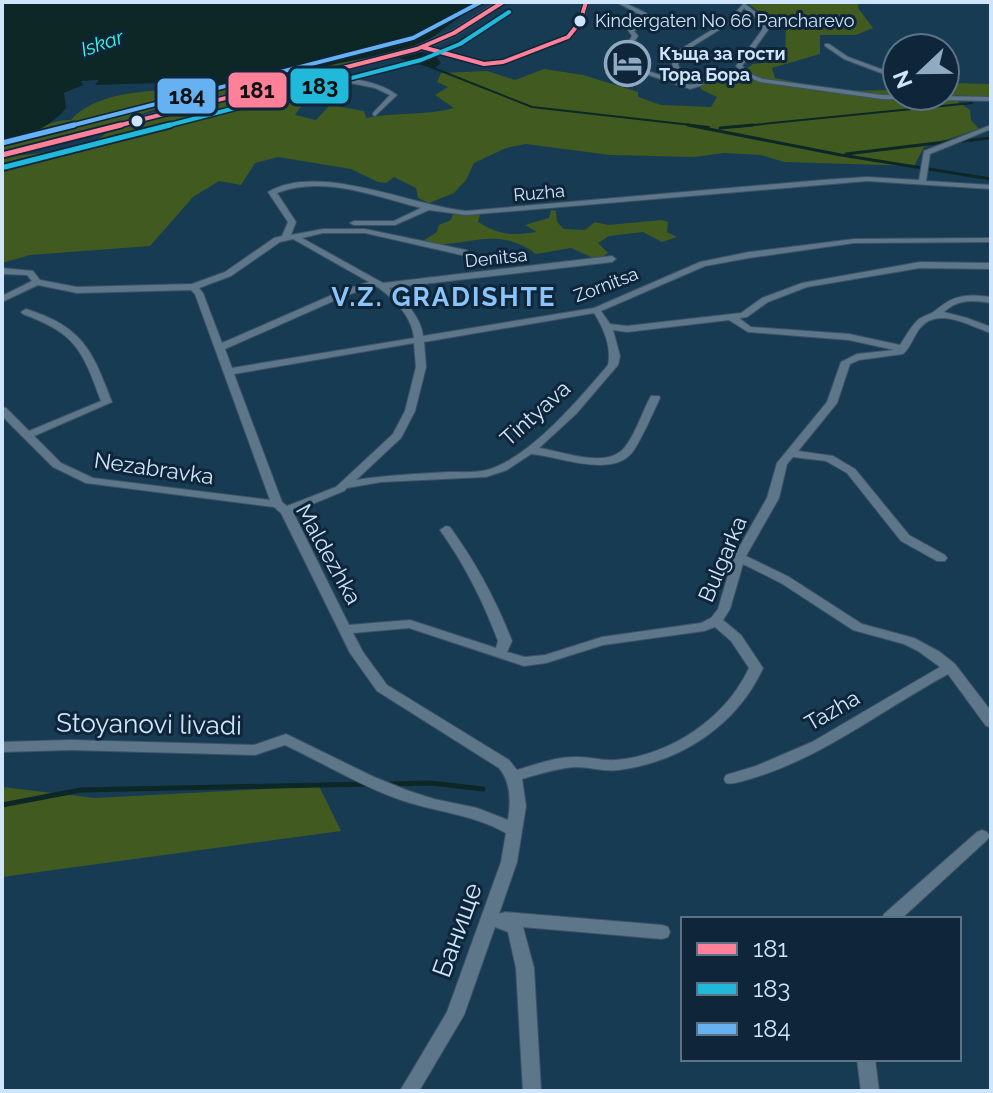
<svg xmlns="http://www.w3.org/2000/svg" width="993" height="1093" viewBox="0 0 993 1093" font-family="Raleway,sans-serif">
	<rect width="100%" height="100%" fill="#183b54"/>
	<path fill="#405a20" d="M746,2H859L858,8L873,28L856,35H820V54L772,68L775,78L839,91L897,90V96H945V87L951,83L991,84V98L955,95L958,102L970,110L971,120L979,129L924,147L914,166L784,162L761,155L724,153L694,157L610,155L526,144L506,148L474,163L466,180L454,193L429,203L418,198L416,188L394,177L386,183L378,182L351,169L278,157L255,163L241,185L219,181L193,197L150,246L30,255L2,263V159C39,149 80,158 110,130L251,95L302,105L295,115L316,120L330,105L364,111L366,118C395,112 426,116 454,108L435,95L448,87L437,82L441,73L487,71L515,80L544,69L583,75L638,92V97L661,105L711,107L717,97L702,90L693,77L734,78L753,64L785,60L786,24L770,20Z
		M362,57L369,59L177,106L170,104L110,125L2,153V144C24,136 49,119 71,120C104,84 172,93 218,86C266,80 315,70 362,57Z
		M551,210L556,211L557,222L564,229L585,230L595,222L608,225L662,220L668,222L667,232L677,237L662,242L643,232L609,236L598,243L608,253L598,260L571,248L536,254C493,222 462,252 421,242L437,232L439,225L451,220L453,214H480L478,222C501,235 509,236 537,232L525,225L549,218Z
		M319,786L341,831L2,877V787L95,798Z"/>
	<path fill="#0d2726" d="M2,2H480L426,42L407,49L408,55L422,52L436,56L441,63L434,69L387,54L217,87L163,89L157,83L95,85L99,80L81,81L83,85L64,93L66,108C49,129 27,135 2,144Z"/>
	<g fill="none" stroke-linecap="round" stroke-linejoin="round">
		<path stroke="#0d2726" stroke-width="2" d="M431,67L532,107L709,127
			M733,127L972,103"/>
		<path stroke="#0d2726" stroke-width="3" d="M688,125L841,155L991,179
			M720,128L753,125
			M962,141L991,138
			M846,154L953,141"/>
		<path stroke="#0d2726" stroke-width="5" d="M390,784L431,783L483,789
			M2,805L81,790L369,784"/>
		<defs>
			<path id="minor" d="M583,2H589L583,22L570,38L505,63L484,66L419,47L422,45L484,62L502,60L566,36L577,22Z
				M616,2H623L646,13L649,21L634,31L638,36L623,59L624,63L690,85L694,84L678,76L672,65L676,52L731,18L744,3L759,15L768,30L742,66L750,74L763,79L882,95L991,97V101L882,99L760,82L746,76L736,66L762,30L755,17L744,8L735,20L682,53L678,65L683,74L703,85L690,89L619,65L617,59L632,36L628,30L643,20L641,15Z
				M825,44H829L848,57L897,75V79L844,59L825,46Z
				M323,71C347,80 376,79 397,95L375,116L373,115V113L390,95L375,88L331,79L306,88L315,95V97H311L299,89V87L326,76L320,73Z
				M991,125V129L930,154L926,181L991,185V189L867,181L466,215L429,210L395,225H354L350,223L354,221H394L421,208C374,196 324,175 277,193L296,222L291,235L323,229H365L466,250L470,253L466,256L365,233H323L302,238L383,283L612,256L616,259L612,262L389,288C404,300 421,316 423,336L594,308L700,262L749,252L854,239L991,238V242L854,243L749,258L705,266L601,311L610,324L627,326L741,313L762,298L802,283L920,262L991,263V269L920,268L807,287L768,302L747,317L739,318L751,327L849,334L900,345C906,336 911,326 919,319C925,315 932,314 936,310C955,294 967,294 991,297V303C973,300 958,299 944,312L967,318L991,327V333C969,326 939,306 920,328C913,337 911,347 903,354L859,360L850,364L837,403L798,451L833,456L855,469L909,535L945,555L947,558L945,561H937L901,541L847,473L826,461L793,457L787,464L779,498L746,556L789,577L862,624L914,638L940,652L955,664L991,711V727L986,726L948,674C882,710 822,758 750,779C741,781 734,785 726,783L724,779L726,775L756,766L812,742L940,667L918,651L904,644L853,630L781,583L743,564L730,609L723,620L741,635L763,668C737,725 681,762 619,770C604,772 590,767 576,767C558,768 539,774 522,779L526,806L517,862L499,914L505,912L662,925L668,927L670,932L668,937L662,939L523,927L534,968L541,1091H523L516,968L508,932L495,927L464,1015L419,1091H400L447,1012L501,862L506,833C473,814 434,812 398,799C359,785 323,763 285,745L255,755L71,750L2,752V742L71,740L254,745L286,734L374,777L409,791L434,799L477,808L508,820C511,801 511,782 499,768L377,691L350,653L281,513L274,507L86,483L53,467L2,416V407L6,408L29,431L101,401C82,349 76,334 23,314L21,312L26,309C83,327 92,350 112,402L34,436L61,463L93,478L270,500L195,294L191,290L77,293L38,285L2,302V296L32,281L27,275L2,274V268L33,271L40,280L77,287L192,284L225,272L274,238L282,236L288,222L268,192C318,162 410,205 466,211L822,180L867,177L919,180L924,151ZM293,239L369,282L341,291L222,343L203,293L199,288L231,276L280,242ZM376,286C393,298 412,316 414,338L232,368L225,349L347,295ZM594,313C603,327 612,347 608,365C580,398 530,458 487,470C475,473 461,472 449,472C418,474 387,475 356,480L401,438L415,411L426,367L424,342ZM729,320L748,332L849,340L894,350L857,354L841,362L827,402L777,463L767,498L733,558L718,609L711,618L701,623L602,637L545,655L525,657L507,652L512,641C496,600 476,563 450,527L446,526L440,530C465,565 483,601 498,641L496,648L410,620L349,625L293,512L344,491L347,488L381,482L486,477L507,470L531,454C559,456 614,480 634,450C644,434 652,415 660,398L659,396H651C642,412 636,433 625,447C607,470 562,451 539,448L576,414L618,365L620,356L613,330L627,332ZM414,343L416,367L405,411L393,434L336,487L287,506L282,502L234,374ZM715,627L731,641L749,668C726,718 671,755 616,760C603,761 591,757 578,757C558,756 537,764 517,770L509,760L387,685L363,652L353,633L409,628L524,666L546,663L603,645L704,631Z
				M982,830L987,832L990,836L987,840L901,919H882L884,914L977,832Z
				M857,1059H875L879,1091H861Z"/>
			<path id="secondary" d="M497,2H507L457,35L420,51L2,158V152L414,47L451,31Z"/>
		</defs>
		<use href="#minor" stroke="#3d5364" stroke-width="2"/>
		<use href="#secondary" stroke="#3d5364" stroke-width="2"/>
		<use href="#minor" fill="#5e768a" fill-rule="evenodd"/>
		<use href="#secondary" fill="#60798d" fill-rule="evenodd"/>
		<defs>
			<path id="bus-1-far1" d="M422,47L484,64L503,62L568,37L580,22L586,2
				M113,127L417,49L454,33L503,2"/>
			<path id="bus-1" d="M2,155L121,125"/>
			<path id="bus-2-far1" d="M162,127L421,60L460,44L509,12"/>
			<path id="bus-2" d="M5,167L170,125"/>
			<path id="bus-3-far1" d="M66,127L413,38L481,2"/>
			<path id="bus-3" d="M2,143L74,125"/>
		</defs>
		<use href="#bus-1-far1" stroke="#0e253a" stroke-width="7"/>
		<use href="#bus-1" stroke="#0e253a" stroke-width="9"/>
		<use href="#bus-2-far1" stroke="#0e253a" stroke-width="7"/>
		<use href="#bus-2" stroke="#0e253a" stroke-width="9"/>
		<use href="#bus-3-far1" stroke="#0e253a" stroke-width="7"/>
		<use href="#bus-3" stroke="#0e253a" stroke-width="9"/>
		<use href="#bus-1-far1" stroke="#ff8098" stroke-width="4"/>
		<use href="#bus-1" stroke="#ff8098" stroke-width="5"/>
		<use href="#bus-2-far1" stroke="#20b9da" stroke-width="4"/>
		<use href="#bus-2" stroke="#20b9da" stroke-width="5"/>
		<use href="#bus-3-far1" stroke="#66b1f2" stroke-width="4"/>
		<use href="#bus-3" stroke="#66b1f2" stroke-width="5"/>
	</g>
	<defs>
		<symbol id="hotel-ring" viewBox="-11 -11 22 22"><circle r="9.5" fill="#0e253a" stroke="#8faac1" stroke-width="1.5"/><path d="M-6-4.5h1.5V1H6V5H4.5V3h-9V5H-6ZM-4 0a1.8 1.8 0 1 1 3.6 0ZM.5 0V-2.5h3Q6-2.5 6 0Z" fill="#8faac1"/></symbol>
	</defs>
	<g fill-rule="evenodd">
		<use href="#hotel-ring" x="602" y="38" width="51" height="51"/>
	</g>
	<g fill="#cfe5fb" stroke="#0e253a" stroke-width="3">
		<circle cx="580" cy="21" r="7"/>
		<circle cx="137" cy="121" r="7"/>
	</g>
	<g text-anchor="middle" stroke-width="6" stroke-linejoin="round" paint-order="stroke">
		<g font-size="18" fill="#cfe5fb" stroke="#0e253a" text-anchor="start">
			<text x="595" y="27">Kindergaten No 66 Pancharevo</text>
		</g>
		<g font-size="18" font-weight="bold" fill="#cfe5fb" stroke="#0e253a" text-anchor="start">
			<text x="659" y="60">Къща за гости<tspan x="659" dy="21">Тора Бора</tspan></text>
		</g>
		<g font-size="18" fill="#cfe5fb" stroke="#0e253a">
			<text transform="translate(539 193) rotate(-5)" y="6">Ruzha</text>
			<text transform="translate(496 258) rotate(-6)" y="6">Denitsa</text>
			<text transform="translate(606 285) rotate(-21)" y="6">Zornitsa</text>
		</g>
		<g font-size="20" font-style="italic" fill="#3bfbed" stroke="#0e253a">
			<text transform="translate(102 43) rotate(-19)" y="7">Iskar</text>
		</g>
		<g font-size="22" fill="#cfe5fb" stroke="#0e253a">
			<text transform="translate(535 413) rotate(-42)" y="8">Tintyava</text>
			<text transform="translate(154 468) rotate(8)" y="8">Nezabravka</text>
			<text transform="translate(329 554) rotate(61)" y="8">Maldezhka</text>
			<text transform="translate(722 559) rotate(-67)" y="8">Bulgarka</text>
			<text transform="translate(832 710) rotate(-30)" y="8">Tazha</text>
		</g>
		<g font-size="26" font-weight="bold" letter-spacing="2" fill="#8bc4f9" stroke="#0e253a">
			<text x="444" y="306">V.Z. GRADISHTE</text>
		</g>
		<g font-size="26" fill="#cfe5fb" stroke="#0e253a">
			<text transform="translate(149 724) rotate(1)" y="9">Stoyanovi livadi</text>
			<text transform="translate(457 930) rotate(-70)" y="9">Банище</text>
		</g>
	</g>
	<g stroke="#0e253a" stroke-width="3">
		<rect x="289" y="67" width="61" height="38" rx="8" fill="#20b9da"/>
		<rect x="227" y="71" width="61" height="38" rx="8" fill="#ff8098"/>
		<rect x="156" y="77" width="61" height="38" rx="8" fill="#66b1f2"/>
	</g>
	<g font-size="22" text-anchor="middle" font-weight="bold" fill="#111">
		<text x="320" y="94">183</text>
		<text x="257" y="98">181</text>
		<text x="187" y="104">184</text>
	</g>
	<rect width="993" height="1093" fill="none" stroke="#cfe5fb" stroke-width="8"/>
	<rect x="681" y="917" width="280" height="144" fill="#0e253a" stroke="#5b7287" stroke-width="2"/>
	<rect x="697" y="943" width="40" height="12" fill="#ff8098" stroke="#5b7287" stroke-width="2"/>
	<text x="753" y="957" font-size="24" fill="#cfe5fb">181</text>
	<rect x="697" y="983" width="40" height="12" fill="#20b9da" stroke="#5b7287" stroke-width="2"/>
	<text x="753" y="997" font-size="24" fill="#cfe5fb">183</text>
	<rect x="697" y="1023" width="40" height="12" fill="#66b1f2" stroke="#5b7287" stroke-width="2"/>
	<text x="753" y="1037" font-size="24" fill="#cfe5fb">184</text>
	<g transform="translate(921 72) rotate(248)"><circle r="38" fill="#0e253a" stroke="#5b7287" stroke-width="2"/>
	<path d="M0-6L14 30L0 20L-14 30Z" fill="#8faac1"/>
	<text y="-12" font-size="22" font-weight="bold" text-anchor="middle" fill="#cfe5fb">N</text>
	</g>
</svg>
